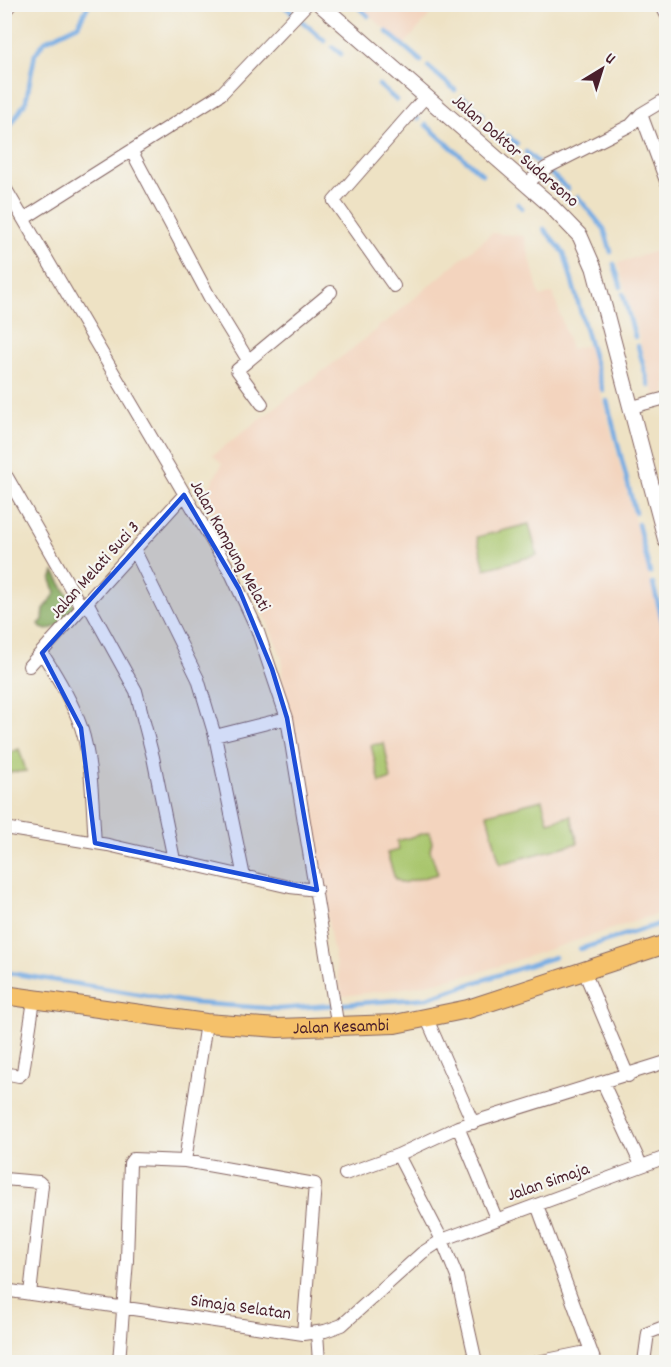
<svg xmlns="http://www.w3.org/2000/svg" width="671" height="1367" viewBox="0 0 671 1367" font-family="Dekko,sans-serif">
	<rect width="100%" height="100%" fill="#f6f6f2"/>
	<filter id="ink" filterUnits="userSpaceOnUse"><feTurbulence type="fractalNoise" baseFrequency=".0167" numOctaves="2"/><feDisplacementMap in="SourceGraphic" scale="12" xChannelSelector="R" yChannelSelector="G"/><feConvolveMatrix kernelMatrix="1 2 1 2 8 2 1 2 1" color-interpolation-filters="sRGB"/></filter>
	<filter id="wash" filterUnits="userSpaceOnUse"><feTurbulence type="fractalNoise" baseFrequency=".008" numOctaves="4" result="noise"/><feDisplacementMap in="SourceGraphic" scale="24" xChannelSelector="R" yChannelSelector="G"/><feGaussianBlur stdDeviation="1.35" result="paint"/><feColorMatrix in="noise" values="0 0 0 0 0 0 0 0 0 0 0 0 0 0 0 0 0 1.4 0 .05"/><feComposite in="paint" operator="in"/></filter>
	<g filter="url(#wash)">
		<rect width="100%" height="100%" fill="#eee2c4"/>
		<path fill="#f3d4be" d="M357,5H439L404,45Z
			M492,233L524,236L540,297L553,293L571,349L588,345L666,639V911L480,972L412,987L342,996L282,678V658L251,582L205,495L222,464L213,455L378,329V326L385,323Z
			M666,248V393L655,396L618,263Z"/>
		<path fill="#a9c66d" stroke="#7a724c" stroke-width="1.5" d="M529,524L537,555L485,569L477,537Z
			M384,743L391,779L380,783L371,745Z
			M19,749L26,771L6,773L5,779V755Z
			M542,800L548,822L571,816L578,843L500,864L487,814Z
			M429,832L432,842L430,850L438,874L402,883L395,879L387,853L399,850L397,841Z"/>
		<path fill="#86ab60" stroke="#686546" stroke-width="1.5" d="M54,572L75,607L60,625L47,630L41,628L39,624L43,620L44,609L56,593L51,580Z"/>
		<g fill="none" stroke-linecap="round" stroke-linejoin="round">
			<path stroke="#74abe3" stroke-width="4.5" d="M282,4L325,41
				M355,4L368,16
				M387,32L421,61
				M333,47L341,54
				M428,67L455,90
				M379,85L396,100
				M463,97L483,115
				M416,117L418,119
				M426,125L482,174
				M4,136L26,101L35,54L45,41L78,25L89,4
				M508,136L517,144
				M526,152L537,162
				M550,173L568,189
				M578,197L604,229L611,252
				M518,204L522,208
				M544,229L564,253L603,391
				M614,264L621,287
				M623,294L635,337
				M638,346L649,386
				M607,401L635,512
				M638,524L650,573
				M653,584L666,635
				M580,949L666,922
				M4,972L193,1003L279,1009L427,998L555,957"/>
		</g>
	</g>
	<g filter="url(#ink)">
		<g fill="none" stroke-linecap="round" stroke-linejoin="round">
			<defs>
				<path id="minor" d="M661,4L666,14
					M4,12L11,4
					M641,114L666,181
					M132,152L210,298L248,360
					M526,184L546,168L631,125L641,114L666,99
					M4,186L232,575L257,629L287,718L338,1028
					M25,218L221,94L307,4
					M394,286L334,201L426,96
					M262,404L237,370L331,292
					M632,407L666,398
					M7,477L82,608
					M135,551L198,679L215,736L244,877
					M87,602L136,691L153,757L174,860
					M42,653C57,676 72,701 81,727C93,764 92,805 95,843
					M29,666L184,495
					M215,736L287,718
					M4,828L108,845L290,887L317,890
					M584,971L628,1076
					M427,1019L473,1123
					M4,1073L19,1076L23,1072L34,1000
					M603,1083L641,1165
					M458,1127L496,1218
					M398,1155L442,1240L457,1277L476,1362
					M185,1161L206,1023
					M345,1174L398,1155L458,1127L666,1062
					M4,1179L39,1182L42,1185L30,1294
					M537,1205L595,1362
					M4,1290L303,1334L325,1331L342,1325L422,1253L442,1240L666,1157
					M317,1333L319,1362
					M119,1362L127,1260L130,1163L133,1159L185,1161L315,1184L303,1334
					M537,1362L591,1351
					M644,1362L648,1333L666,1326"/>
				<path id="tertiary" d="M320,4L548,203L580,236L594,268L666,541"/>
				<g id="primary">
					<path id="s1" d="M4,995L206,1023L278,1028L395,1024L468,1009L666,944"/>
				</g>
			</defs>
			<use href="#minor" stroke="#836361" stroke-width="14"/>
			<use href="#tertiary" stroke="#836361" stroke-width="17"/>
			<use href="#primary" stroke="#836361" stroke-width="20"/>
			<use href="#minor" stroke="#fff" stroke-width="12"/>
			<use href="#tertiary" stroke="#fff" stroke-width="15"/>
			<use href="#primary" stroke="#f5c16b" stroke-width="18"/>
		</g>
	</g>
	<path fill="#1d4ed8" fill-opacity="0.2" stroke="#1d4ed8" stroke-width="4.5" stroke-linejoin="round" d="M184,495L239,589L272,669L287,718L317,890L95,843L81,728L42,653Z"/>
	<g text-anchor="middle" stroke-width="4.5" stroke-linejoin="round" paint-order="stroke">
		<g font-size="18" fill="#4a1f2b" stroke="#f6f6f2">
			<text transform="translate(516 150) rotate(41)" y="6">Jalan Doktor Sudarsono</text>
			<text transform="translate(231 545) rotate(61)" y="6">Jalan Kampung Melati</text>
			<text transform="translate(94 569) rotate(-48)" y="6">Jalan Melati Suci 3</text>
			<text dy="6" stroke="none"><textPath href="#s1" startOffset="339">Jalan Kesambi</textPath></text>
			<text transform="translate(548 1181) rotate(-19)" y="6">Jalan Simaja</text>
			<text transform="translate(241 1306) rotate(8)" y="6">Simaja Selatan</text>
		</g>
	</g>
	<rect width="671" height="1367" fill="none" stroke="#f6f6f2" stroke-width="24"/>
	<g transform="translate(602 69) rotate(38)" stroke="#f6f6f2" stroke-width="4.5" paint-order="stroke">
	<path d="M0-4.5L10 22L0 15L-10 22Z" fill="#4a1f2b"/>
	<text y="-9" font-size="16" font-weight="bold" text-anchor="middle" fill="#4a1f2b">U</text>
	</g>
</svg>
